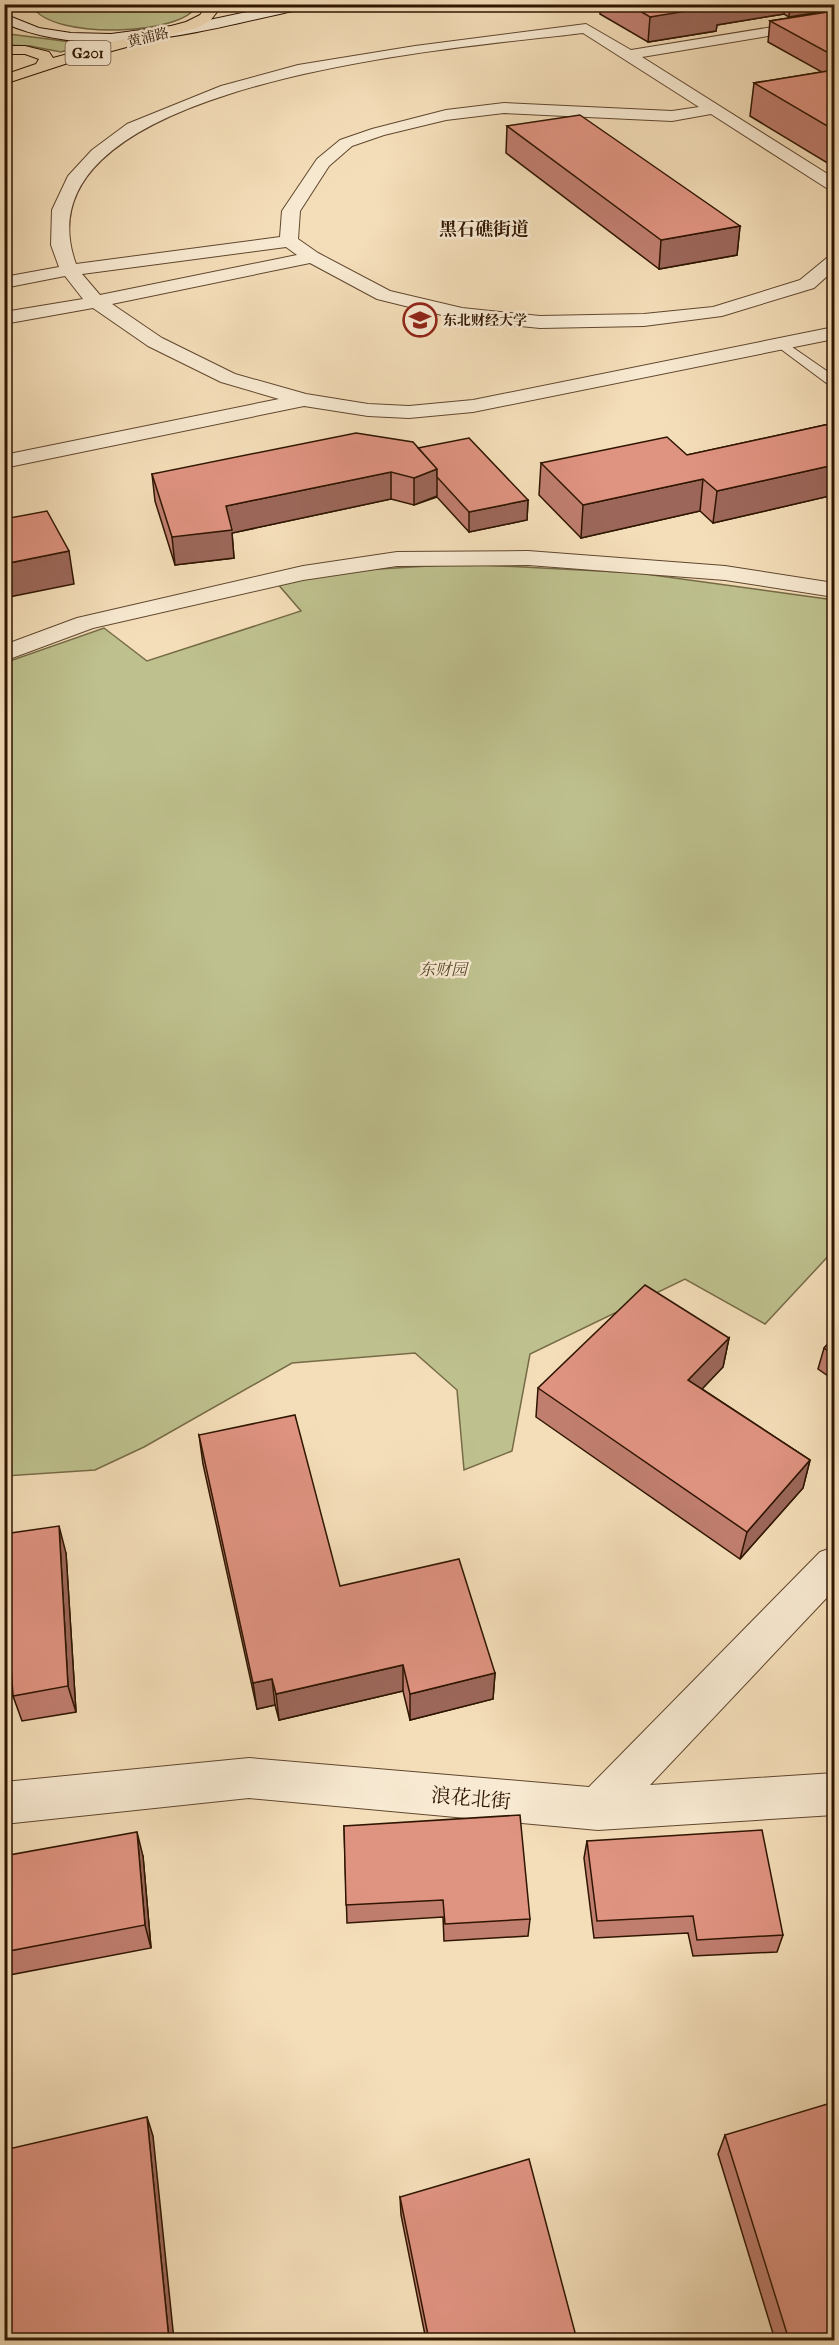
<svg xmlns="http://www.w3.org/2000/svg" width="839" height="2345" viewBox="0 0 839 2345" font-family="'IM FELL French Canon','Noto Serif SC',serif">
	<rect width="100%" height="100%" fill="#f4deb9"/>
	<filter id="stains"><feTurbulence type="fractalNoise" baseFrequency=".00333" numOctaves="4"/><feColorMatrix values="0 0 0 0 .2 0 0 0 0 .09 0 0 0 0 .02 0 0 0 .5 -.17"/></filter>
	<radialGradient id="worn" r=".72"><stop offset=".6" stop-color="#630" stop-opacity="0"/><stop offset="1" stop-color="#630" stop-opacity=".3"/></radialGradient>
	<path fill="#bec18e" stroke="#766b47" stroke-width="1.5" d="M35,4H197V5C184,36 52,40 33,7Z
		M9,34L79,43L80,46L61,52L30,46L5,45V36Z
		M462,564L638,573L834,600V1250L765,1324L685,1279L530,1354L512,1451L464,1470L457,1390L415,1353L292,1363L144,1447L95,1470L5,1476L4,663L104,628L147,661L301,611L276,582L362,570Z"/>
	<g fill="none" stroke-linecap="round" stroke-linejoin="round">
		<defs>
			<path id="lane" d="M782,340L834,376V386L829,385L778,347L776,344Z"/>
			<path id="street" d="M834,17V25L642,57L834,178V190L828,189L711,114L672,121L504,113L446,120L384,135L352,146L329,166L300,211L298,239L318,253L390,291L462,308L540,316L644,314L713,307L800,280L828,257L834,256V270L814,288L722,316L644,326L540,328L462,320L377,299L310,263L112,304L162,338L235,374L306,394L368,404L409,406L473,400L834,327V339L473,412L409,418L368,416L304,406L4,468V455L279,399L221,382L148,346L93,308L4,324V312L83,299L65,276L4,288V277L59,267L51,245L52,210L68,176L92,150L127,124L221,86L298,65L415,46L586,24L631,50ZM583,33L699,107L672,111L504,103L446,110L372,129L340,140L317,159L282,211L280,237L76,264C8,78 475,47 583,33ZM286,247L297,255L100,295L82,274Z
				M528,551L725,566L834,583V597L725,580L528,565L397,566L303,580L93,628L4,661V645L77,618L303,566L397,552Z
				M834,1547V1590L650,1785L834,1773V1815L598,1830L249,1798L4,1824V1782L249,1758L589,1787L820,1552Z"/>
			<path id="secondary" d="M284,4H314L307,8C210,28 100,65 4,23V14L39,28L71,33L111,34L195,23Z"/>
			<path id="highway" d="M208,4H223L210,21L196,28L68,63L4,84V75L36,64L39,59L25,54H4V46H25L49,52L53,58L186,22L200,15Z"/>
		</defs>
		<use href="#lane" stroke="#60472e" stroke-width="2"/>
		<use href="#street" stroke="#60472e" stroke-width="2"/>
		<use href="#secondary" stroke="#2f1500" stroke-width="2"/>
		<use href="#highway" stroke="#2f1500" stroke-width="2"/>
		<use href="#lane" fill="#f8ead2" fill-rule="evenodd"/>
		<use href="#street" fill="#f8ead2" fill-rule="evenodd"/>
		<use href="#secondary" fill="#f8ead2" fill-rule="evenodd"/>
		<use href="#highway" fill="#f4deb9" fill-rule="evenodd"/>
	</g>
	<path fill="#c07e6f" stroke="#2f1500" stroke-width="1.5" d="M600,4H827L826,11L789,17L784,14L717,25L716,31L648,42L600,14Z
		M834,11V167L750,116L754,83L822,72L768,42L770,21Z
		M507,126L740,226L737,255L659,269L506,153Z
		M834,423V495L713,523L700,511L581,538L539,495L541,463L687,455Z
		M418,448L528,500L527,520L469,532L437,497L414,505L391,499L232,533L234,558L175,565L155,501L152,474Z
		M834,1337V1380L818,1369L824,1348Z
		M729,1338L723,1367L702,1389L810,1460L803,1488L740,1559L536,1417L538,1388Z
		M199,1435L340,1586L495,1673L493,1699L410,1720L403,1691L279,1720L275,1705L257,1709L203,1464Z
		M4,1534L66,1553L76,1712L22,1721L13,1696V1692L4,1693Z
		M344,1826L530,1919L528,1936L444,1941L443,1917L347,1923Z
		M587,1841L783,1935L777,1952L693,1956L688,1933L594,1938L584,1858Z
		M4,1856H143L151,1948L4,1976Z
		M725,2135L834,2340H775L718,2154Z
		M400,2197L577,2340H426L401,2215Z"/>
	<path fill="#9c675a" stroke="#2f1500" stroke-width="1.5" d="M710,4H785L784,14L717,25L716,31L648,42L650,17Z
		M790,4H827L826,11L789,17Z
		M740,226L737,255L659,269L661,240Z
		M834,465V495L713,523L717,491Z
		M437,469V496L414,505V478Z
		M391,472V499L232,533L234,558L175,565L172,537L226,506Z
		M703,479L700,511L581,538L583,505Z
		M528,500L527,520L469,532V512Z
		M69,551L74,584L4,598V564Z
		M729,1338L723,1367L683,1409L688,1380Z
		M810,1460L803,1488L740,1559L747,1532Z
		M59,1526L66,1553L76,1712L68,1686Z
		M403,1665V1691L279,1720L276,1694Z
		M495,1673L493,1699L410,1720V1694Z
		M272,1679L275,1705L257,1709L253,1683Z
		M137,1832L143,1856L151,1948L145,1925Z
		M147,2117L153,2136L174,2340H169Z"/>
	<path fill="#df9381" stroke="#2f1500" stroke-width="1.5" d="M628,4H715L719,6L650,17Z
		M834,11V56L770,21Z
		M834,70V130L754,83Z
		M580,115L740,226L661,240L507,126Z
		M834,423V465L717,491L703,479L583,505L541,463L667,437L687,455Z
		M356,433L413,442L437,469L414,478L391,472L226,506L232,530L172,537L152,474Z
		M469,438L528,500L469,512L437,477V469L418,448Z
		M47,511L69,551L4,564V519Z
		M645,1285L729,1338L688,1380L810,1460L747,1532L538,1388Z
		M834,1337V1355L824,1348Z
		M295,1415L340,1586L459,1559L495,1673L410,1694L403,1665L276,1694L272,1679L253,1683L199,1435Z
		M59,1526L68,1686L13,1696L11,1665L4,1666V1534Z
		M520,1815L530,1919L445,1924L443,1900L346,1905L344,1826Z
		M762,1830L783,1935L697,1940L693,1916L597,1921L587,1841Z
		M137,1832L145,1925L4,1952V1856Z
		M834,2102V2339L830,2340H789L725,2135Z
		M147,2117L169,2340H6L4,2315V2150Z
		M529,2159L577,2340H429L400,2197Z"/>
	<defs>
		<symbol id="university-ring" viewBox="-11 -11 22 22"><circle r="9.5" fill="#f8ead2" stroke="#8f2418" stroke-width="1.5"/><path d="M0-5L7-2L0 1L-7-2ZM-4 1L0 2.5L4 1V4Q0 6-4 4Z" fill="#8f2418"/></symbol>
	</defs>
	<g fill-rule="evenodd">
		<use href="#university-ring" x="401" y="301" width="38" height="38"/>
	</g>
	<g text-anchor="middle" stroke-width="5" stroke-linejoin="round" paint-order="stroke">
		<g font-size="14" fill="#2f1500" stroke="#f8ead2">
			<text transform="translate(148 37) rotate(-14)" y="5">黄浦路</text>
		</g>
		<g font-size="14" font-weight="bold" fill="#2f1500" stroke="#f8ead2" text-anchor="start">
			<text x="443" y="325">东北财经大学</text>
		</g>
		<rect fill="#f8ead2" stroke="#6b553f" stroke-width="1.5" x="65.5" y="41" width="45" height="24" rx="4.5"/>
		<g font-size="15" font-weight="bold" fill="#2f1500">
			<text x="88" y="58">G201</text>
		</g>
		<g font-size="16" font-style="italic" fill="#5a492b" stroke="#f8ead2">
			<text x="443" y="975">东财园</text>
		</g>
		<g font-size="18" font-weight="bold" fill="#2f1500" stroke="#f8ead2">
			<text x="484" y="235">黑石礁街道</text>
		</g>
		<g font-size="20" fill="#2f1500" stroke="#f8ead2">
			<text transform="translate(471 1798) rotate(5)" y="7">浪花北街</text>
		</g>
	</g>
	<rect width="839" height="2345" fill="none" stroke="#f4deb9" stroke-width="24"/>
	<rect x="6" y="6" width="827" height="2333" fill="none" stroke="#2f1500" stroke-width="3"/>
	<rect x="12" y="12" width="815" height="2321" fill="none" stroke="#2f1500" stroke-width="1.5"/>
	<rect width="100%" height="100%" filter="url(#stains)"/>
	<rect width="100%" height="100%" fill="url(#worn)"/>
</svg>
